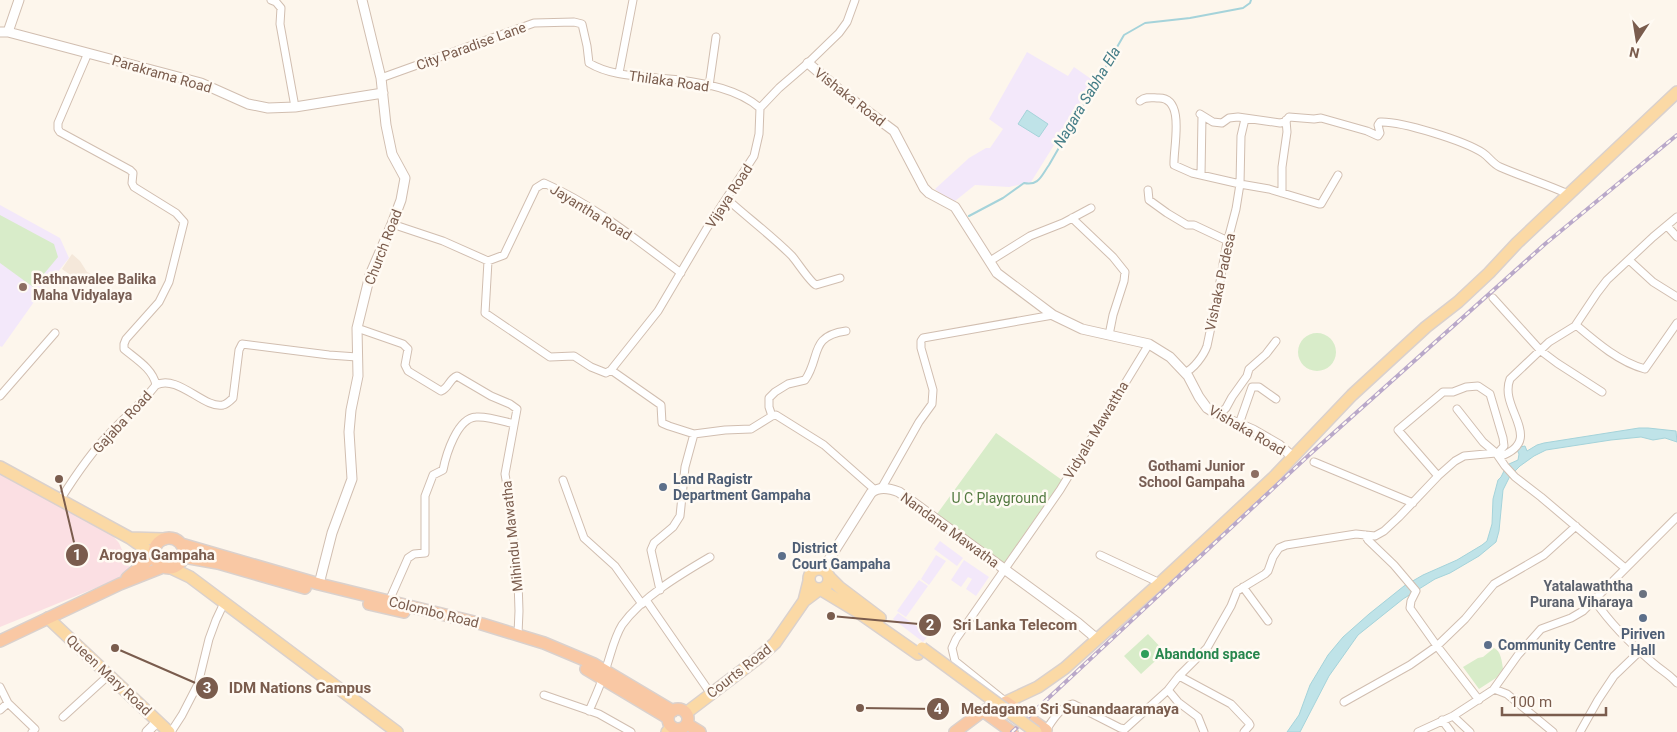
<svg xmlns="http://www.w3.org/2000/svg" width="1677" height="732" viewBox="0 0 1677 732" font-family="Roboto,sans-serif">
	<rect width="100%" height="100%" fill="#fdf6ec"/>
	<path fill="#f5e8da" d="M72,254L80,261L87,272L93,275H99L93,283L83,284L62,269Z"/>
	<path fill="#f3e8fa" d="M1027,52L1068,76L1074,67L1094,81L1031,182L1009,187L975,185L955,201L949,200L935,189L969,158L986,148H990L1003,129L989,119Z
		M0,205L60,238L69,258L36,299L2,347L0,346Z
		M940,541L963,558L957,566L934,549Z
		M936,555L946,561L929,585L921,579Z
		M964,560L989,577L976,596L966,589L972,579L968,577L961,587L951,580Z
		M919,580L928,586L906,617L897,611Z
		M898,613L929,635L923,642L893,619Z"/>
	<path fill="#fbdfe3" d="M0,471L104,526L119,543L130,568L120,578L0,627Z"/>
	<path fill="#d8ecc9" d="M0,215L54,244L58,257L33,287L0,263Z
		M1298 352a19 19 0 1 1 38 0a19 19 0 1 1-38 0Z
		M996,433L1062,480L1004,563L937,514Z
		M1148,634L1165,652L1141,674L1124,656Z
		M1494,648C1501,651 1502,662 1503,669L1496,678L1479,689L1463,667L1478,658L1483,657Z"/>
	<path fill="#bfe3e8" stroke="#a5d3da" d="M1027,110L1048,124L1039,137L1018,124Z
		M1639,428H1648L1676,431L1677,442L1665,438L1653,440L1641,437L1611,440L1546,450L1534,456L1520,466L1510,476L1503,490L1499,531L1496,542L1479,556L1450,573L1435,579L1403,599L1358,635L1329,676L1300,732H1287L1299,715L1310,685L1328,655L1343,637L1369,614L1404,586L1423,575L1457,560L1482,545L1487,541L1492,524L1493,499L1498,480L1501,477L1504,471L1509,464L1518,460L1519,454L1517,450L1520,447L1525,446L1527,451L1537,445L1544,443Z"/>
	<g fill="none" stroke-linecap="round" stroke-linejoin="round">
		<path stroke="#a5d3da" stroke-width="2" d="M969,216L1003,198L1024,183C1039,186 1041,176 1049,165L1124,35L1145,23L1190,18L1243,8L1250,3L1251,0"/>
		<defs>
			<path id="minor" d="M271,0L276,2L281,8L280,24L295,107
				M619,73L633,0
				M381,78L534,23L574,22L582,24L587,46L589,63C609,75 634,76 657,78C689,80 735,86 760,108
				M709,86L716,37
				M1140,101C1146,96 1152,98 1159,98C1186,98 1173,148 1174,165L1192,173L1240,184L1241,136L1245,119
				M1200,114L1213,122L1222,123L1229,118L1238,117L1280,123L1285,122L1289,117L1314,119L1321,118L1367,131L1378,136L1380,133L1378,125L1380,122C1401,121 1465,141 1483,153C1489,157 1493,164 1500,167C1523,177 1546,184 1568,194
				M1201,175L1202,116
				M1148,190L1149,200L1167,213L1187,225H1194L1228,241
				M1282,193V167L1287,132L1286,120
				M727,199C748,218 772,236 792,256C798,263 810,282 816,285L840,278
				M1072,218L1113,257L1125,272L1124,281L1113,315L1109,335
				M392,224L443,241L488,261L504,255L536,188L544,183C594,205 638,241 681,273
				M1667,226L1677,237
				M1629,260L1653,282L1677,297
				M488,261L485,313L550,357L574,356L591,367L606,373L611,370L658,311L707,228L754,156L759,134L760,108L779,88L808,63L839,33L847,22L855,0
				M990,261L1030,236L1063,223L1091,208
				M1493,298L1541,351L1557,363L1602,392
				M1576,325C1596,342 1619,362 1645,369L1677,323
				M357,328L403,344L408,349L405,365L408,371L441,391C449,388 449,379 457,376L491,396L510,404L517,409L505,474L510,503L518,581L519,611L518,634
				M611,370L661,405L662,423L669,426L694,434L725,430L751,429L772,416
				M1185,372C1193,370 1204,355 1207,346L1217,299L1226,247L1236,209L1240,184L1269,189L1319,204H1321L1338,175
				M156,385C178,374 204,409 223,405C227,404 230,401 233,398L239,350L242,344L329,355L357,357
				M0,396L55,333
				M1457,409L1483,442L1496,453
				M1218,415L1226,408L1232,397L1247,376L1249,369L1266,354L1276,341
				M772,416L769,407V398L775,392L788,384L805,380C821,357 809,336 846,331
				M772,416L776,415L824,445L875,490
				M1239,424L1252,387H1259L1276,399
				M1499,457C1547,440 1498,409 1510,379L1549,342L1575,326L1597,293L1607,280L1653,237L1677,217
				M1314,462L1413,503
				M1438,476L1398,430L1443,392H1453L1466,387L1478,386L1490,394L1503,438L1504,446L1497,454
				M563,480L584,538L615,566L642,604
				M881,489L919,422L932,404L933,390L921,348V341L923,338L1053,315
				M60,500C75,476 91,452 111,432C127,415 141,404 156,385C153,369 136,359 124,349V344L126,339L159,302L169,282L184,222L176,213L134,187L132,183L133,173L130,170L60,132L58,129V123L88,53
				M1365,535L1368,540L1394,565L1416,591L1411,601L1410,608L1437,646L1479,700
				M1100,555L1160,583
				M1243,587L1268,621
				M660,590L651,550L654,543L673,527L680,516L685,467L694,434
				M646,600L711,694
				M389,601L408,558L414,554L425,553V496L433,475L443,470C446,455 457,418 476,417C488,416 502,421 514,424
				M1595,601C1610,623 1632,645 1653,663C1662,671 1669,674 1677,683
				M1179,676L1231,704L1249,723L1250,725L1244,732
				M0,687L8,703L35,729L32,732
				M1494,689L1507,694L1553,732
				M1168,690L1178,702L1198,717L1204,732
				M544,695L599,714L631,732
				M1006,702L955,661L952,648L956,639L1060,490L1149,344
				M1344,702L1410,665L1437,646L1465,619L1494,584L1544,555L1576,526
				M0,710L8,703
				M589,711C595,697 602,682 606,668C611,654 614,638 622,625C642,597 681,574 710,557
				M1453,716L1470,732
				M63,717L109,675
				M1442,720L1451,732
				M1046,730C1053,720 1060,707 1073,704L1120,728L1125,729L1168,690L1179,676L1207,648L1231,606L1237,591L1265,574L1268,571L1273,557L1279,548L1286,545L1356,534L1375,536L1384,531L1399,517L1438,476L1455,461L1464,456L1496,453L1505,466L1515,477L1541,497L1625,568
				M171,732L182,715L198,684L209,639L216,620L224,603
				M1418,732L1453,716L1493,690L1518,655L1541,629L1571,618L1583,611L1677,517
				M1580,732L1598,700L1614,676L1640,651"/>
			<path id="tertiary" d="M0,32H8L201,83L248,104L268,108L295,107L383,93
				M8,32L19,0
				M808,63L843,93L894,131L924,188L929,193L955,207L997,273L1053,315L1082,329L1149,344L1170,357L1188,376L1199,397L1207,408L1218,415L1253,430L1279,445L1293,457
				M823,569L871,493C879,486 889,488 899,492L1078,623L1097,639
				M319,584L332,533L352,479L349,432L351,410L358,376L357,328L370,275L392,224L401,200L405,178L392,154L386,125L381,78L362,0
				M147,732L158,721"/>
			<path id="primary" d="M0,467L130,538L154,555
				M130,538L164,539
				M171,568L190,577L397,732
				M809 579a10 10 0 1 1 20 0a10 10 0 1 1-20 0Z
				M829,577L839,587L880,618
				M804,601L820,589L858,612L918,654
				M48,618L169,732
				M1006,702L1038,687L1065,668L1160,583L1273,478L1352,395L1426,327L1458,302L1489,273L1517,243L1677,92
				M686,713L757,659L775,643L804,601L809,581
				M667,732L672,727"/>
			<path id="trunk" d="M154 553a15 15 0 1 1 30 0a15 15 0 1 1-30 0Z
				M181,544L319,584L482,624L544,643L594,664L673,711
				M184,557L218,563L305,588
				M127,578L154,555
				M369,604L404,612
				M0,641L120,584L163,567
				M586,669L668,718
				M668 719a10 10 0 1 1 20 0a10 10 0 1 1-20 0Z
				M983,711L1012,732
				M687,724L700,732
				M955,732L983,711L1006,702L1046,730L1045,732"/>
		</defs>
		<use href="#minor" stroke="#d1beb0" stroke-width="9"/>
		<use href="#tertiary" stroke="#d1beb0" stroke-width="11"/>
		<use href="#primary" stroke="#dad1cd" stroke-width="14"/>
		<use href="#trunk" stroke="#dad1cd" stroke-width="14"/>
		<use href="#minor" stroke="#fff" stroke-width="7"/>
		<use href="#tertiary" stroke="#fff" stroke-width="9"/>
		<use href="#primary" stroke="#fbd9a5" stroke-width="11"/>
		<use href="#trunk" stroke="#f9c8a4" stroke-width="11"/>
		<defs>
			<path id="rail" d="M1012,732L1309,455L1545,244L1677,135"/>
		</defs>
		<use href="#rail" stroke="#b9a8c9" stroke-width="4"/>
		<use href="#rail" stroke="#fffaf3" stroke-width="2" stroke-dasharray="5.5" stroke-linecap="butt"/>
		<defs>
			<path id="primary-bridge" d="M922,648L1036,732"/>
		</defs>
		<use href="#primary-bridge" stroke="#dad1cd" stroke-width="14" stroke-linecap="butt"/>
		<use href="#primary-bridge" stroke="#fbd9a5" stroke-width="11"/>
	</g>
	<g fill="#8d6e63" stroke="#fffaf3" stroke-width="2">
		<circle cx="23" cy="287" r="5"/>
		<circle cx="1255" cy="474" r="5"/>
	</g>
	<g fill="#5c6f8a" stroke="#fffaf3" stroke-width="2">
		<circle cx="663" cy="487" r="5"/>
		<circle cx="782" cy="556" r="5"/>
		<circle cx="1643" cy="618" r="5"/>
		<circle cx="1488" cy="645" r="5"/>
	</g>
	<circle fill="#6b7280" stroke="#fffaf3" stroke-width="2" cx="1643" cy="594" r="5"/>
	<circle fill="#2e9e5b" stroke="#fffaf3" stroke-width="2" cx="1145" cy="654" r="5"/>
	<g text-anchor="middle" stroke-width="5" stroke-linejoin="round" paint-order="stroke">
		<g font-size="14" fill="#7a5c4d" stroke="#fffaf3">
			<text transform="translate(471 46) rotate(-20)" y="5">City Paradise Lane</text>
			<text transform="translate(162 74) rotate(16)" y="5">Parakrama Road</text>
			<text transform="translate(669 81) rotate(8)" y="5">Thilaka Road</text>
			<text transform="translate(850 97) rotate(38)" y="5">Vishaka Road</text>
			<text transform="translate(729 196) rotate(-57)" y="5">Vijaya Road</text>
			<text transform="translate(591 212) rotate(32)" y="5">Jayantha Road</text>
			<text transform="translate(383 247) rotate(-69)" y="5">Church Road</text>
			<text transform="translate(1220 282) rotate(-78)" y="5">Vishaka Padesa</text>
			<text transform="translate(122 422) rotate(-47)" y="5">Gajaba Road</text>
			<text transform="translate(1096 430) rotate(-59)" y="5">Vidyala Mawattha</text>
			<text transform="translate(1247 430) rotate(30)" y="5">Vishaka Road</text>
			<text transform="translate(950 530) rotate(36)" y="5">Nandana Mawatha</text>
			<text transform="translate(512 536) rotate(-96)" y="5">Mihindu Mawatha</text>
			<text transform="translate(434 612) rotate(14)" y="5">Colombo Road</text>
			<text transform="translate(739 671) rotate(-38)" y="5">Courts Road</text>
			<text transform="translate(109 675) rotate(43)" y="5">Queen Mary Road</text>
		</g>
		<g font-size="14" font-weight="bold" fill="#785e54" stroke="#fffaf3" text-anchor="start">
			<text x="33" y="284">Rathnawalee Balika<tspan x="33" dy="16">Maha Vidyalaya</tspan></text>
			<text x="1245" y="471" text-anchor="end">Gothami Junior<tspan x="1245" dy="16">School Gampaha</tspan></text>
		</g>
		<g font-size="14" font-weight="bold" fill="#4e5e75" stroke="#fffaf3" text-anchor="start">
			<text x="673" y="484">Land Ragistr<tspan x="673" dy="16">Department Gampaha</tspan></text>
			<text x="792" y="553">District<tspan x="792" dy="16">Court Gampaha</tspan></text>
			<text x="1643" y="639" text-anchor="middle">Piriven<tspan x="1643" dy="16">Hall</tspan></text>
			<text x="1498" y="650">Community Centre</text>
		</g>
		<g font-size="14" fill="#537a41" stroke="#fffaf3">
			<text x="999" y="503">U C Playground</text>
		</g>
		<g font-size="14" font-weight="bold" fill="#5b616d" stroke="#fffaf3" text-anchor="end">
			<text x="1633" y="591">Yatalawaththa<tspan x="1633" dy="16">Purana Viharaya</tspan></text>
		</g>
		<g font-size="14" font-weight="bold" fill="#27864d" stroke="#fffaf3" text-anchor="start">
			<text x="1155" y="659">Abandond space</text>
		</g>
		<g font-size="15" font-style="italic" fill="#437c86" stroke="#fffaf3">
			<text transform="translate(1087 97) rotate(-59)" y="5">Nagara Sabha Ela</text>
		</g>
	</g>
	<path fill="none" stroke="#7a5c4d" stroke-width="2" d="M59 479L77 555M831 616L930 625M115 648L207 688M860 708L938 709"/>
	<g fill="#7a5c4d" stroke="#fffaf3" stroke-width="2">
		<circle cx="59" cy="479" r="5"/>
		<circle cx="831" cy="616" r="5"/>
		<circle cx="115" cy="648" r="5"/>
		<circle cx="860" cy="708" r="5"/>
		<circle cx="77" cy="555" r="12"/>
		<circle cx="930" cy="625" r="12"/>
		<circle cx="207" cy="688" r="12"/>
		<circle cx="938" cy="709" r="12"/>
	</g>
	<g font-size="15" text-anchor="middle" font-weight="bold" fill="#fff">
		<text x="77" y="560">1</text>
		<text x="930" y="630">2</text>
		<text x="207" y="693">3</text>
		<text x="938" y="714">4</text>
	</g>
	<g font-size="15" text-anchor="middle" font-weight="bold" fill="#7a5c4d" stroke="#fffaf3" stroke-width="5" stroke-linejoin="round" paint-order="stroke">
		<text x="157" y="560">Arogya Gampaha</text>
		<text x="1015" y="630">Sri Lanka Telecom</text>
		<text x="300" y="693">IDM Nations Campus</text>
		<text x="1070" y="714">Medagama Sri Sunandaaramaya</text>
	</g>
	<g transform="translate(1637 40) rotate(192)" stroke="#fffaf3" stroke-width="4" paint-order="stroke">
	<path d="M0-4L9 19L0 12L-9 19Z" fill="#7a5c4d"/>
	<text y="-8" font-size="14" font-weight="bold" text-anchor="middle" fill="#7a5c4d">N</text>
	</g>
	<path d="M1502 707v8h104v-8" fill="none" stroke="#7a5c4d" stroke-width="2.5"/>
	<text x="1510" y="707" font-size="15" fill="#7a5c4d" stroke="#fffaf3" stroke-width="4" paint-order="stroke">100 m</text>
</svg>
